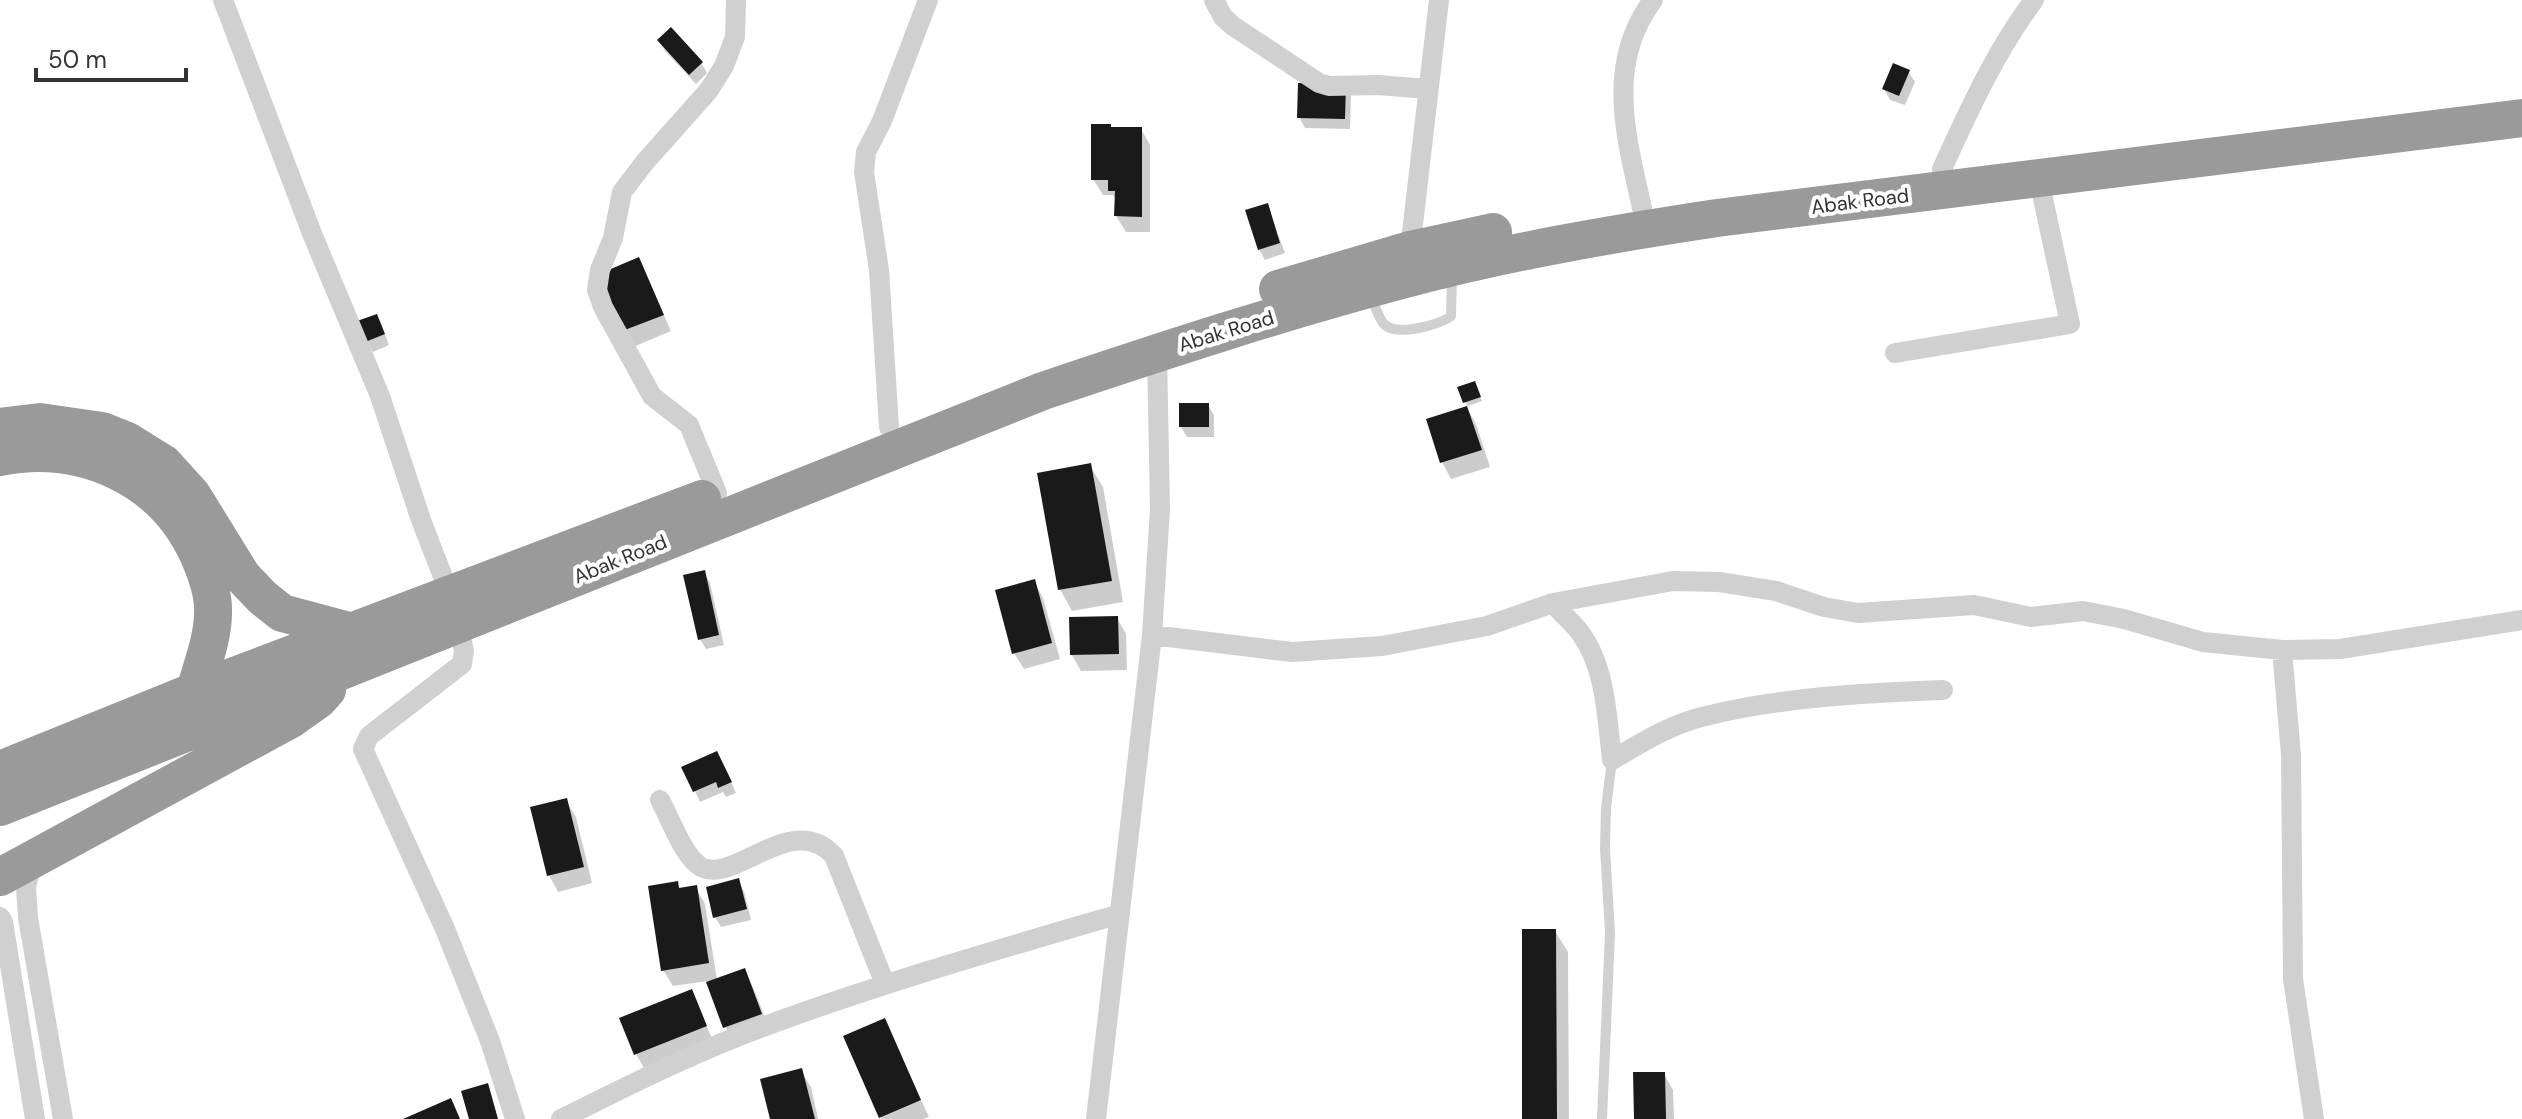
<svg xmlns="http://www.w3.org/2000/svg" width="2522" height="1119" viewBox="0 0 2522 1119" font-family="'DM Sans',sans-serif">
	<rect width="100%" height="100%" fill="#fff"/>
	<path fill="#0003" d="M659,41L701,63L707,73L696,84L665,51Z
		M1908,71L1915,82L1905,105L1890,100L1884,89Z
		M1344,86L1351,97L1350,129L1305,128L1299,117Z
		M1112,129H1141L1150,145V232H1126L1116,216L1117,202L1113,195H1103L1093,179Z
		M1267,205L1285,253L1265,260L1259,249Z
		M639,260L671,331L633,347L624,331Z
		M382,327L389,345L373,352L367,341Z
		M1476,388L1482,401L1468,406L1465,402Z
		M1208,405L1214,415V437H1187L1181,427Z
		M1467,408L1476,424L1490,467L1451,479L1442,462L1428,420Z
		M1090,466L1103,487L1123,602L1072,611L1060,589Z
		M704,573L710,583L724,645L706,649L700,639Z
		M1034,581L1043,598L1060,659L1024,669L1014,653Z
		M1117,618L1126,634L1127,670L1081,671L1072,655Z
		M723,764L736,793L726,797L723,792L700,802L684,768Z
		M566,801L576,817L592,883L558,892L549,875Z
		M738,881L744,891L751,920L721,927L715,917Z
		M677,883L681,890L696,888L705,904L717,980L744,970L753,987L770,1030L735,1043L725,1027L708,981L673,986L663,970Z
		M1555,931L1568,952L1569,1119H1524Z
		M691,991L714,1043L645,1070L636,1054Z
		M884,1020L929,1117L923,1119H882L846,1037Z
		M801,1071L811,1087L818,1119H772Z
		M1664,1074L1673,1090L1674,1119H1636Z"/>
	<path fill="#1a1a1a" d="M671,27L703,62L689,75L657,40Z
		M1893,63L1910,70L1899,96L1882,89Z
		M1298,83L1346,84L1345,119L1297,118Z
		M1091,124H1111V127H1142V217L1114,216L1115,191H1108V180H1091Z
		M1268,203L1280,243L1258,250L1245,210Z
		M639,257L664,315L622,331L599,274Z
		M377,314L385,334L365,342L357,321Z
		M1475,381L1481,397L1463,403L1457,387Z
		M1179,403H1209V427H1179Z
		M1467,406L1482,450L1440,463L1426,419Z
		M1091,463L1112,581L1058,590L1037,473Z
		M705,570L719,635L698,640L683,575Z
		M1035,579L1052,643L1012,654L995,590Z
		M1118,616L1119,654L1070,655L1069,617Z
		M717,751L732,782L718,788L716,782L693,792L681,767Z
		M567,798L584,867L547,876L530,807Z
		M739,878L747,909L713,918L706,887Z
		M678,881L679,888L697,885L709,963L661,971L648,886Z
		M1522,929H1556L1557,1119H1522Z
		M745,968L762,1014L723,1028L706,982Z
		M692,989L707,1026L634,1055L619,1018Z
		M885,1018L921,1100L879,1118L843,1036Z
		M802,1068L815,1119H770L760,1079Z
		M1633,1072H1665L1666,1119H1634Z
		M488,1083L498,1119H469L461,1091Z
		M451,1098L460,1119H403Z"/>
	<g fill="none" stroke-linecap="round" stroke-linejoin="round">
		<path stroke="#d0d0d0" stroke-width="10" d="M1371,295C1374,303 1378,318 1384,324C1396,337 1440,325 1451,316L1452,276
			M1602,1119L1610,933L1605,848L1606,808L1612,760"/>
		<path stroke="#d0d0d0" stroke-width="20" d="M223,0L313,236L380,396L421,520L450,595
			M1214,0L1223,17L1233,26L1319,83L1329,86L1378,85L1428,89
			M1942,169C1969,110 1995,52 2034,0
			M1642,208C1626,136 1605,64 1653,0
			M1410,250L1439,0
			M1895,353L2070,324L2039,180
			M889,427L879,270L864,172L866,152L882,121L928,0
			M717,493L689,425L652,396L603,307L597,290L600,270L613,238L622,192L645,162L709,90L724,66L735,37L736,0
			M1553,603C1561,613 1571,621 1579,631C1606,666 1607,718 1612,760C1641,743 1673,723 1706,716C1782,697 1865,693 1943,690
			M458,624L464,651L462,664L369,736L363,749L445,929L490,1041L515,1119
			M1152,635L1292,652L1382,646L1487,626L1553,603L1673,581L1719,582L1776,591L1824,607L1858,613L1974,605L2031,617L2083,611L2124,619L2203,642L2282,650L2340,649L2522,620
			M2282,650L2291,755L2293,979L2314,1119
			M660,800C671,820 681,850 697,864C729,892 791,807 834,856L885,984
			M32,860L26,888L28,918L63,1119
			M0,917L3,922L35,1119
			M561,1119C626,1087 692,1053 760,1028C878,984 1000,949 1120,914
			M1096,1119L1152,635L1160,509L1157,353"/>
		<path stroke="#9a9a9a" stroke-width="38" d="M1278,289L1410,250L1493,232
			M0,427L40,422L102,431L127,441L164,464L192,495L242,576L262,597L282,613L353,632
			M0,457C81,441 163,477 198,554C206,572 214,593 213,613C213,638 202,666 195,691
			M0,770L195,691L702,499
			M0,807L1043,391C1162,351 1281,312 1402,280C1506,252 1611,234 1717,218L2522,118
			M0,877L291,719L319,699L327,690"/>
	</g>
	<g text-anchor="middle" stroke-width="8" stroke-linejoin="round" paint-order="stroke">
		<g font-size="20" fill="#333" stroke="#fff">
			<text transform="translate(1860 201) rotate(-7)" y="7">Abak Road</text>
			<text transform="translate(1226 331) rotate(-17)" y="7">Abak Road</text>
			<text transform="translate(620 559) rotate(-22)" y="7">Abak Road</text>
		</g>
	</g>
	<path d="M36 68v12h150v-12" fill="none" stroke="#333333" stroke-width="4"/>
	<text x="48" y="68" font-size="24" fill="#333333" stroke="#ffffff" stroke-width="6" paint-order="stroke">50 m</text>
</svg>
